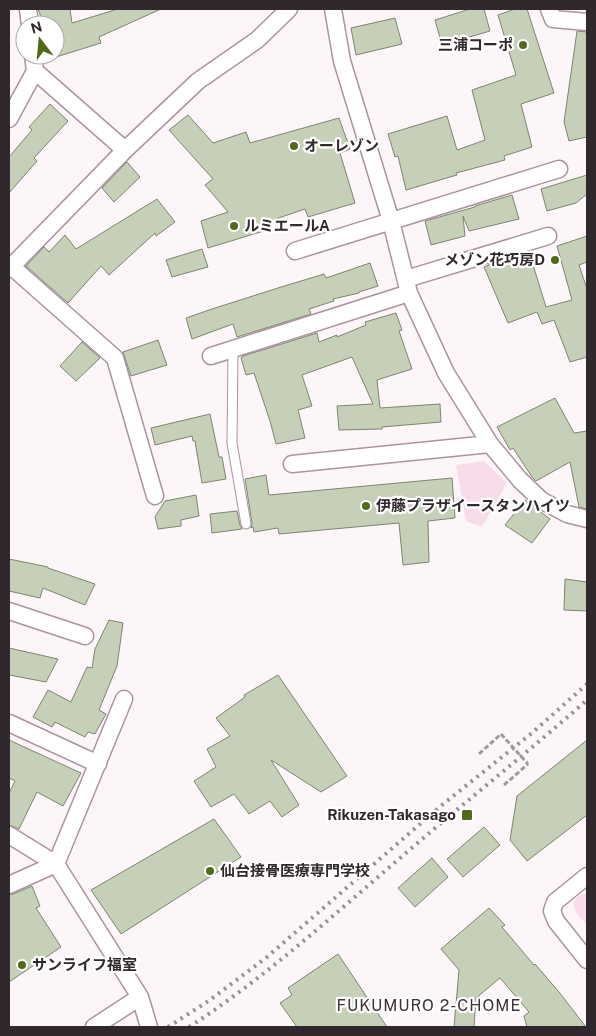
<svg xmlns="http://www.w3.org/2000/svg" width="596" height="1036" viewBox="0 0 596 1036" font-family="'Public Sans','Noto Sans JP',sans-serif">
	<rect width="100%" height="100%" fill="#fcf6f9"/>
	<path fill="#f8dcea" d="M484,461L507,483L482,527L466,521L456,465Z
		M587,893V925C576,913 563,900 587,893Z"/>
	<path fill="#c6cfb8" stroke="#7d8570" d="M38,9H70L72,23L118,9H161L99,37L101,43L56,57L55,54V25H44Z
		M470,9H484L490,31L442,45L435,20Z
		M515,9H527L554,93L521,104L532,147L504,156L505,160L456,173L457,175L406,190L398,156L395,157L388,134L447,116L457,150L485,140L472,90L516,75L498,15Z
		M395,18L402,44L356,55L351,28Z
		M577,31L587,32V137L569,141L564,122Z
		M50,104L68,121L34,158L37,161L9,193V157L32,130L29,127Z
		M188,115L213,143L246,132L250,143L339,118L350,149L340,153L355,203L308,217L305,209L264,223L267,230L208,248L201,221L228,212L205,185L213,179L169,130Z
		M127,162L140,177L114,202L102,188Z
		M587,175V194L576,203L547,211L541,189Z
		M512,195L519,219L469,231L463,216L465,236L431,245L425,221L475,207V206Z
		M157,199L175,222L156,236L155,233L109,275L101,266L68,303L26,266L44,247L49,252L65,235L76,249Z
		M587,236V262L579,265L587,289V357L570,362L554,320L542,324L537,312L508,323L484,267L489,265V264L530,255L546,307L572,300L557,246Z
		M202,249L208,267L172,277L166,260Z
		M370,263L378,286L359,292V293L333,299L334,301L309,309L311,314L237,337L233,324L192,339L186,318L212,309L278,288L324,274L326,278Z
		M396,313L402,330L399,331L412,369L377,380L380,408L440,404L441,422L382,427V429L339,430L337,406L373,404L352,357L302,375L312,406L298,410L305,438L276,444L270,421L254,373L246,375L241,358L243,357V356L317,333L319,342L337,335V337L366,325L365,322Z
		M158,340L167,365L131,376L123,352Z
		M82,342L100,358L76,381L60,366Z
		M555,398L574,433L587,431V509L579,507L570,462L536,481L532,477L513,448L510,450L497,427Z
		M210,414L219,457H222L226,479L202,483L195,441H193L192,436L155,445L151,428Z
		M266,475L269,495L452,478L455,518L428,521L429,562L403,565L399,523L279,534L278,528L254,532L253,527L251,528L252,523L245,479Z
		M196,495L199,516L181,520V526L158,529L155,517L165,501Z
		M525,500L550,519L532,543L505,525Z
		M237,511L240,525L242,529L212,533L210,514Z
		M9,559L48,567V568L95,584L85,605L43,588L40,598L9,591Z
		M565,579L587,582V611L564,610Z
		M109,620L123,623L117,666L99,710L106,714L95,734L88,732L85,737L55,722L52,727L33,717L48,690L71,702L87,667L92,668L95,649Z
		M9,648L58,659L46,682L9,675Z
		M278,675L347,776L321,792L271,760L299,805L282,817L270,801L249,814L234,794L211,807L194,781L216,767L207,749L230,736L216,718L245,697L244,695Z
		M9,740L81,773L63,806L37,792L19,829L9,825V793L15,781L9,778Z
		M587,740V815L527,861L510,840L517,796Z
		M214,819L241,857L121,934L91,890Z
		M484,827L500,845L463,877L447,859Z
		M432,858L448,877L415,907L398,888Z
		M32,886L40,906L36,908L61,947L9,982V895L13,894Z
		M489,908L505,925L502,927L534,965L535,964L559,992L586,1027H527L524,1016L529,1012L500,978L476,998L474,1027H454L459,970L441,949Z
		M338,954L387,1027H297L280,1003L292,995L288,988Z"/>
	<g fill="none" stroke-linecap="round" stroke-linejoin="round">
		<defs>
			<path id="service" d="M233,349L232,443L246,524"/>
			<path id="minor" d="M28,9L30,25
				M333,9L342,61L391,221L409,293L446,373L490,444L520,480L541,500L567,514L587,519
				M549,9L553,19L587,22
				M35,71L125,150
				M9,119L35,71L33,55
				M295,251L559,169
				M11,266L115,358L155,496
				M9,269L125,150L198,81L257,40L289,9
				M406,279L548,236
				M211,356L409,293
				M292,464L490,444
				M9,611L85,636
				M9,723L98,764
				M9,835L56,864L140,997L149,1027
				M587,876L555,902L552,911L556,921L587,960
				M9,885L56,864L124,699
				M94,1027L140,997"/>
		</defs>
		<use href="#service" stroke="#ab93a0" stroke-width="11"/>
		<use href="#minor" stroke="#ab93a0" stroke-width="19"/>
		<path stroke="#a0999d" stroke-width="3" stroke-dasharray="5 2.5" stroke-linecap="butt" d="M479,754L501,734
			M504,785L528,764"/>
		<use href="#service" stroke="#fff" stroke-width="9"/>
		<use href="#minor" stroke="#fff" stroke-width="16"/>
		<path stroke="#989094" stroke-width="4" stroke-dasharray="2.5 5" stroke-linecap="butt" d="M168,1027L210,1000L267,957L442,805L532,733L587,684
			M189,1027C265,978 331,917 399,859C461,805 526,754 587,700"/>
		<path stroke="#a0999d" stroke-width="3" stroke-dasharray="5 2.5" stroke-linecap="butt" d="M501,734L528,764"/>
	</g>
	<g fill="#51691a" stroke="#fff" stroke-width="2">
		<circle cx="523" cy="45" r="5"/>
		<circle cx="294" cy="146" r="5"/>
		<circle cx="234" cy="226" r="5"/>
		<circle cx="555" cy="260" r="5"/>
		<circle cx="366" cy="506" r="5"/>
		<rect x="461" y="809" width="12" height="12" rx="2.5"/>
		<circle cx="210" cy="871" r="5"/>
		<circle cx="22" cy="965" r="5"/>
	</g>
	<g text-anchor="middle" stroke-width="4.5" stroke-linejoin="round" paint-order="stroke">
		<g font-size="15" font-weight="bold" fill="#31282d" stroke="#fff" text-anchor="start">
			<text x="513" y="50" text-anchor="end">三浦コーポ</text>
			<text x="304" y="151">オーレゾン</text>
			<text x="244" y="231">ルミエールA</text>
			<text x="545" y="265" text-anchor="end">メゾン花巧房D</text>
			<text x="376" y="511">伊藤プラザイースタンハイツ</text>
			<text x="456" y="820" text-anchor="end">Rikuzen-Takasago</text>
			<text x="220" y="876">仙台接骨医療専門学校</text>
			<text x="32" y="970">サンライフ福室</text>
		</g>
		<g font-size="16" letter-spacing="1" fill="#432f39" stroke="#fff">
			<text x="429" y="1011">FUKUMURO 2-CHOME</text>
		</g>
	</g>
	<rect width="596" height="1036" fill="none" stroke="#31282d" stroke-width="20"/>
	<g transform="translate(40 40) rotate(344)"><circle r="24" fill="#ffffff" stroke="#ada9ab"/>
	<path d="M0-4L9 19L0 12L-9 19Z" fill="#51691a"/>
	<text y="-8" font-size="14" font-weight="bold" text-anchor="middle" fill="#31282d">N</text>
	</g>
</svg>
